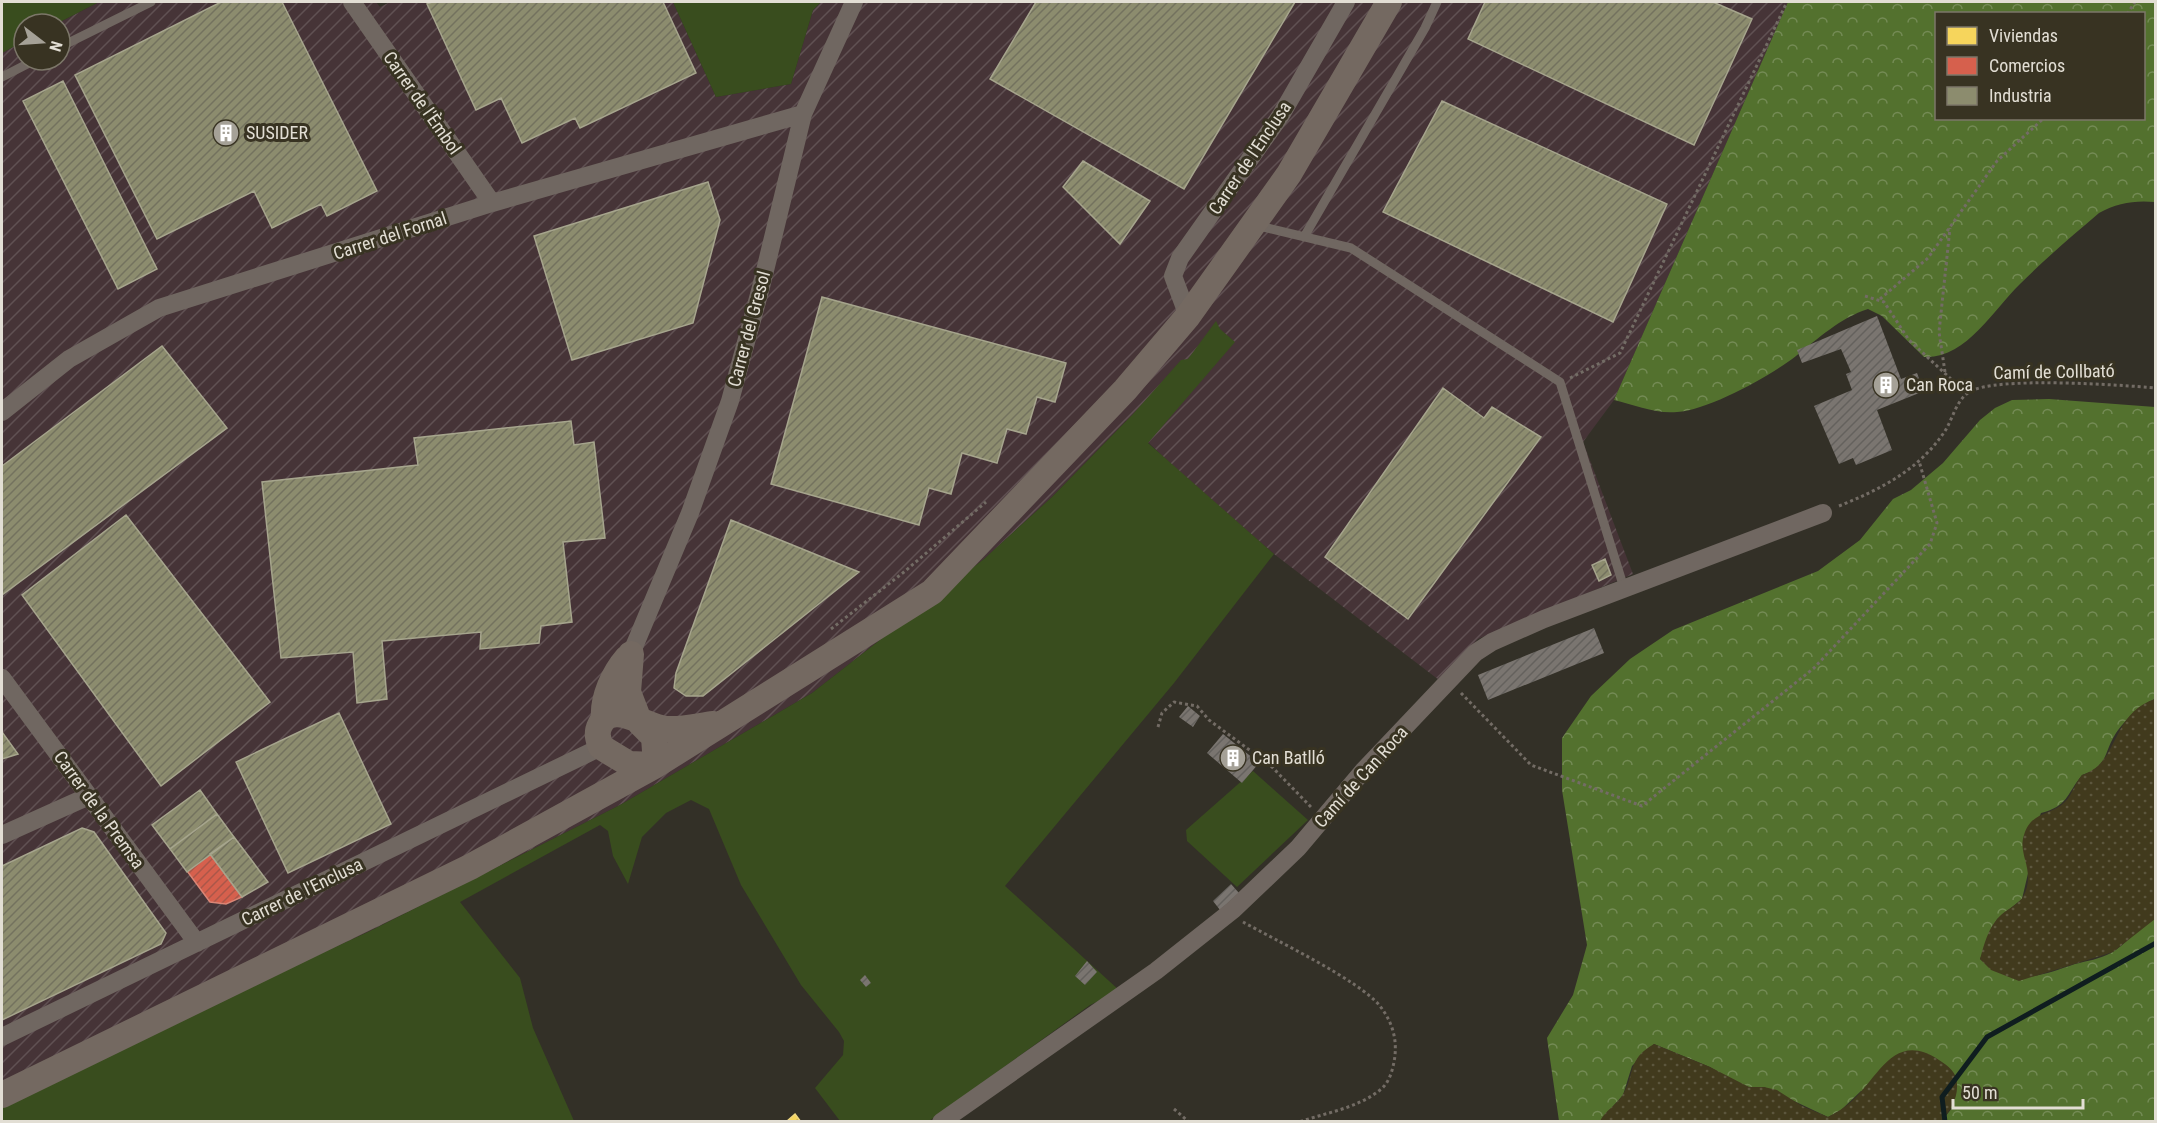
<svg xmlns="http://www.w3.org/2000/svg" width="2157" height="1123" viewBox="0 0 2157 1123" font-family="'Roboto Condensed',sans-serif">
	<defs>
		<pattern id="industrial-furrows" width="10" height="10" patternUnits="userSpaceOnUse" patternTransform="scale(1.5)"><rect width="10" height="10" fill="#463437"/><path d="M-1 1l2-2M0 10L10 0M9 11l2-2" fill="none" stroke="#605153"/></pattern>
		<pattern id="forest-crowns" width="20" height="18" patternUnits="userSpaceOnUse" patternTransform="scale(1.5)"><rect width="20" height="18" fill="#53712e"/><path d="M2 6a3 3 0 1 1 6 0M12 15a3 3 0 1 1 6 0" fill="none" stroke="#748b55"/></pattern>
		<pattern id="sand-dots" width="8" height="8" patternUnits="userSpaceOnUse" patternTransform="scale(1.5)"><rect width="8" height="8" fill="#413a1d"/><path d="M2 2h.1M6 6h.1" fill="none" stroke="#5c563d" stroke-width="1.8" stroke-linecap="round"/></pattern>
		<pattern id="homes-hatch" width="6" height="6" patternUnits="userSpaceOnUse" patternTransform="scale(1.5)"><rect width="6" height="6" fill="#f6d55c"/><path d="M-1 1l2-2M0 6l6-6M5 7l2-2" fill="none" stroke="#d2b856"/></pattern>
		<pattern id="shops-hatch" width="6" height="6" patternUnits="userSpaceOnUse" patternTransform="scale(1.5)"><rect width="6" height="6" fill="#d6604d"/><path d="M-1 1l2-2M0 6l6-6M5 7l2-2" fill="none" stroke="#aa5749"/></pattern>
		<pattern id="industry-hatch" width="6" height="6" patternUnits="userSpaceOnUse" patternTransform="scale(1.5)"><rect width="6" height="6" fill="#8c8c6e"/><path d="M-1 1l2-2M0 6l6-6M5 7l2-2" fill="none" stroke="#73725e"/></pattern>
		<pattern id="building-hatch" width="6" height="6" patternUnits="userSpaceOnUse" patternTransform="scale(1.5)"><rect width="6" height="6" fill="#7a7570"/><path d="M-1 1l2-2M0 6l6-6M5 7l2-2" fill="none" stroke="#64615d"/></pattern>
	</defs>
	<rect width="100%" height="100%" fill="#333027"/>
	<path fill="url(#industrial-furrows)" d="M99,2H376L380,7L390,2H673L716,97L791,84L813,10L821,2H1788L1614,400L1583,442L1633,574L1478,639L1439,680L1274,554L1178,471L1126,421L1052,497L984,559L812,693L620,805L368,932L2,1107V53L24,41V60H60V24H56Z"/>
	<path fill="#394d1e" d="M2,2H99L56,24H24V41L2,53Z
		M673,2H821L813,10L791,84L716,97Z
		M1216,321L1220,329L1235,342L1148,443L1274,554L1174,683L1005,886L1120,991L1090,1005L929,1121H840L815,1088L843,1055L844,1041L839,1032L801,985L741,885L709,809L691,800L666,813L642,837L628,884L613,856L608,831L600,825L460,902L520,978L533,1028L574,1121L2,1122V1107L225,997L368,932L620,805L812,693L984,559L1052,497L1134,413L1181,360L1188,359Z
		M1253,771L1308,820L1237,887L1187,841L1186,830Z"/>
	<path fill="url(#forest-crowns)" fill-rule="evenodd" d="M1788,2H2155V202C2135,200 2117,203 2099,213C2072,236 2045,259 2020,284C1993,310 1966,359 1924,357L1882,316L1868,309C1840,318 1819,338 1796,356C1770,376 1709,410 1677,412C1656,414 1634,405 1614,400ZM1936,14H2144V118H1936Z
		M2049,399L2155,407V699C2141,704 2125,720 2116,733C2103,753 2109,766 2082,775C2066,795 2068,806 2041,813L2024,854L2029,869L2022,899L1997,919L1980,959C2011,988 2040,976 2075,964C2087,961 2100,959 2111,953C2127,944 2138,926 2155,919V1121H1942L1952,1108L1861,1091L1841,1110L1828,1117L1764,1087H1749L1735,1082L1710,1067L1654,1044L1632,1066L1623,1095L1600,1121H1559L1547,1038L1573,995L1587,945L1562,790V738L1591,696L1630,659L1673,630L1818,571L1860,540L1893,499L1911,490L1943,463L1980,420L1995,408L2012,400Z"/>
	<path fill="url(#sand-dots)" d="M2155,699V919L2113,952L2019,981L1991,970L1980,959C1984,945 1988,928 1999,917C2005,910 2018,905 2023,897C2037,871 2017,855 2024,835C2031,811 2051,816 2065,802C2072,795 2075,783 2082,775C2120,763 2110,714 2155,699Z
		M1654,1044L1710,1067L1749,1087H1764L1777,1090L1802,1106L1828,1117C1836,1113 1844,1108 1851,1102C1879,1077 1894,1030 1939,1060C1948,1066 1957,1072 1957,1084C1958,1099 1950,1110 1942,1121H1600C1605,1111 1616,1105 1622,1096C1636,1074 1626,1060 1654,1044Z"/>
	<path fill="url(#homes-hatch)" stroke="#f0d880" stroke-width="1.5" d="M795,1114L801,1122H786Z"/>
	<path fill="url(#shops-hatch)" stroke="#da8676" stroke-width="1.5" d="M210,854L242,897L226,904L210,902L187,871Z"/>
	<path fill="url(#industry-hatch)" stroke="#a6a58d" stroke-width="1.5" d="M221,2H282L377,191L327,216L321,204L272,228L254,191L157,239L75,75Z
		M432,2H663L696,73L580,128L575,118L522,143L501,98L476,110L427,4Z
		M1036,2H1295L1184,189L990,79Z
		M1485,2H1713L1752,19L1694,145L1468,39Z
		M63,81L157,269L118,289L23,101Z
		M1442,101L1667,204L1613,322L1383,212Z
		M1083,161L1150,201L1120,244L1063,187Z
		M708,182L720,220L693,323L572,360L534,236Z
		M822,297L1066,363L1055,402L1037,397L1026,434L1007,429L997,463L962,453L951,494L929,488L919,525L771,484Z
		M162,346L227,428L2,595V466Z
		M1443,388L1484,418L1492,407L1541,437L1408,619L1325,557Z
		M571,421L574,445L594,442L605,538L563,542L572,622L541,626L539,643L480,649L481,632L382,641L387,699L357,703L353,652L281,658L262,482L418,465L414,438Z
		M126,515L270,702L161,786L22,595Z
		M731,520L859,572L703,696H686L674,688L676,673Z
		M1605,559L1611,575L1599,581L1592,565Z
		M339,713L391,824L288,873L236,762Z
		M2,732L18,754L2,759Z
		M200,790L217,814L170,849L152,825Z
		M217,814L234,837L187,872L170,849Z
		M82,828L94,832L166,933L161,944L2,1020V866Z
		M234,837L268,882L242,897L210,854Z"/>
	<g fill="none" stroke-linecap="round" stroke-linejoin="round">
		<path stroke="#0f1d1f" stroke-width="5" d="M1945,1122L1942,1097L1987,1037L2156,943"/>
	</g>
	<path fill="url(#building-hatch)" d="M1877,316L1901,379L1917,373L1924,391L1877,410L1892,450L1856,465L1853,458L1839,464L1814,406L1852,390L1846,374L1851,372L1841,349L1802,363L1797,350Z
		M1594,628L1604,653L1488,700L1478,675Z
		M1188,706L1200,716L1193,727L1179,717Z
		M1223,734L1259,763L1242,783L1207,753Z
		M1231,884L1239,893L1220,910L1213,901Z
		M1087,961L1097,972L1085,985L1075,976Z
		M865,975L871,983L866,987L860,980Z"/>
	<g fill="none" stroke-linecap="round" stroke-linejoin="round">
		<path stroke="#736c65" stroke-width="3" stroke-dasharray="3 3" stroke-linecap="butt" d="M2127,14L2135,2
			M1865,296L1884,302L1909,340L1967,394
			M1880,299L1928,258L1997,161L2044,118
			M2156,304V367
			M1945,372L1939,332L1950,228
			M1570,378L1620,353L1787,2
			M1839,506C1881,489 1919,470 1945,431C1953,418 1956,401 1969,392C1995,376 2121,385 2156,388
			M831,629L904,572L986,502
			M1461,693L1531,765L1642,806L1814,668L1930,544L1937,523L1919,461
			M1158,727L1162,713L1174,702L1197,706L1209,720L1271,766L1311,807
			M1243,922C1275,940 1359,980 1380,1006C1393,1023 1398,1041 1394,1062C1392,1072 1389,1083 1380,1090C1358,1108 1325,1113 1299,1122
			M1174,1109L1189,1122"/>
		<path stroke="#706761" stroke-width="9" d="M60,47L151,2
			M2,77L35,60
			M1255,225L1351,248L1560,382L1624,588
			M1304,237L1425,28L1437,2"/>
		<path stroke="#706761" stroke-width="18" d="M352,2L492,203
			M1188,316L1173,276L1180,258L1281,115L1346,2
			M2,412L69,359L159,308L492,203L803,114
			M631,654L690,513L730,401L761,287L803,114L854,2
			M2,678L197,943
			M2,835L89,796
			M2,1037L601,747
			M941,1122L1156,971L1233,910L1298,848L1363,771L1475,653L1492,642L1544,619L1823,513"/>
		<path stroke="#746961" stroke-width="26" d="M631,654L628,692L640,723L654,737L656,765L629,764L601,747C598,739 596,733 600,725C612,699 647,728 667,729C682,730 698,726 714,724
			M604,719C602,698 614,673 627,658
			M2,1095L470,867L656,765L932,592L1125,390L1188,316L1289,174L1389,2"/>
	</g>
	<defs>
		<symbol id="building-disc" viewBox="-11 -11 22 22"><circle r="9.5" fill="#a5a197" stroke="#383322"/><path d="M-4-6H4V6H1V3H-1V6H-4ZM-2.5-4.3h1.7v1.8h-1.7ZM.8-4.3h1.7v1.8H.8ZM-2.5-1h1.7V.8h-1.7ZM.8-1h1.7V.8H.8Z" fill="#fff"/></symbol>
	</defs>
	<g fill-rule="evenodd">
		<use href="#building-disc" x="211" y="118" width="30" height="30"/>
		<use href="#building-disc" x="1871" y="370" width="30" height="30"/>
		<use href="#building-disc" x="1218" y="743" width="30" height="30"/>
	</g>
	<g text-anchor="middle" stroke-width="6" stroke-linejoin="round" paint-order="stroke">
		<g font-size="18" fill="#e2ded4" stroke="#383322">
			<text transform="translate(422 103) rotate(55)" y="6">Carrer de l'Èmbol</text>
			<text transform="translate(1250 158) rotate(-56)" y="6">Carrer de l'Enclusa</text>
			<text transform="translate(390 236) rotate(-18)" y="6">Carrer del Fornal</text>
			<text transform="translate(749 329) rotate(-75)" y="6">Carrer del Gresol</text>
			<text transform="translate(2054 372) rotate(-1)" y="6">Camí de Collbató</text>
			<text transform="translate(1361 777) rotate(-48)" y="6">Camí de Can Roca</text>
			<text transform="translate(99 810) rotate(54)" y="6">Carrer de la Premsa</text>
			<text transform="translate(302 892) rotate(-26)" y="6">Carrer de l'Enclusa</text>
		</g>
		<g font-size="18" fill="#e2ded4" stroke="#383322" text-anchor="start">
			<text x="246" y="139">SUSIDER</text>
			<text x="1906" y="391">Can Roca</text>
			<text x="1252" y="764">Can Batlló</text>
		</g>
	</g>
	<rect width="2157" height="1123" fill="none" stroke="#e2ded4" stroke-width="6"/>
	<rect x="1935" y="12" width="210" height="108" fill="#383322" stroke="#7c7769" stroke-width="1.5"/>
	<rect x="1947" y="27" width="30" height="18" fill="#f6d55c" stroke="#7c7769" stroke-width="1.5"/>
	<text x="1989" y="42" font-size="18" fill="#e2ded4">Viviendas</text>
	<rect x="1947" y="57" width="30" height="18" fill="#d6604d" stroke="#7c7769" stroke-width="1.5"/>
	<text x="1989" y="72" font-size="18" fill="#e2ded4">Comercios</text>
	<rect x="1947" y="87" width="30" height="18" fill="#8c8c6e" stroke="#7c7769" stroke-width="1.5"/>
	<text x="1989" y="102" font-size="18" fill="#e2ded4">Industria</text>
	<g transform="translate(42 42) rotate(107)"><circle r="28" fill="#383322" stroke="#7c7769" stroke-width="1.5"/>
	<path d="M0-4.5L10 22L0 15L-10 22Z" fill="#a5a197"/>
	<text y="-9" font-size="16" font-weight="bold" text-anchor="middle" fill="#e2ded4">N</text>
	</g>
	<path d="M1953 1099v9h130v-9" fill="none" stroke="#e2ded4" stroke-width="3"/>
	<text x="1962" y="1099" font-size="18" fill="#e2ded4" stroke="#383322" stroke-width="4.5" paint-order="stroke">50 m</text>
</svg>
